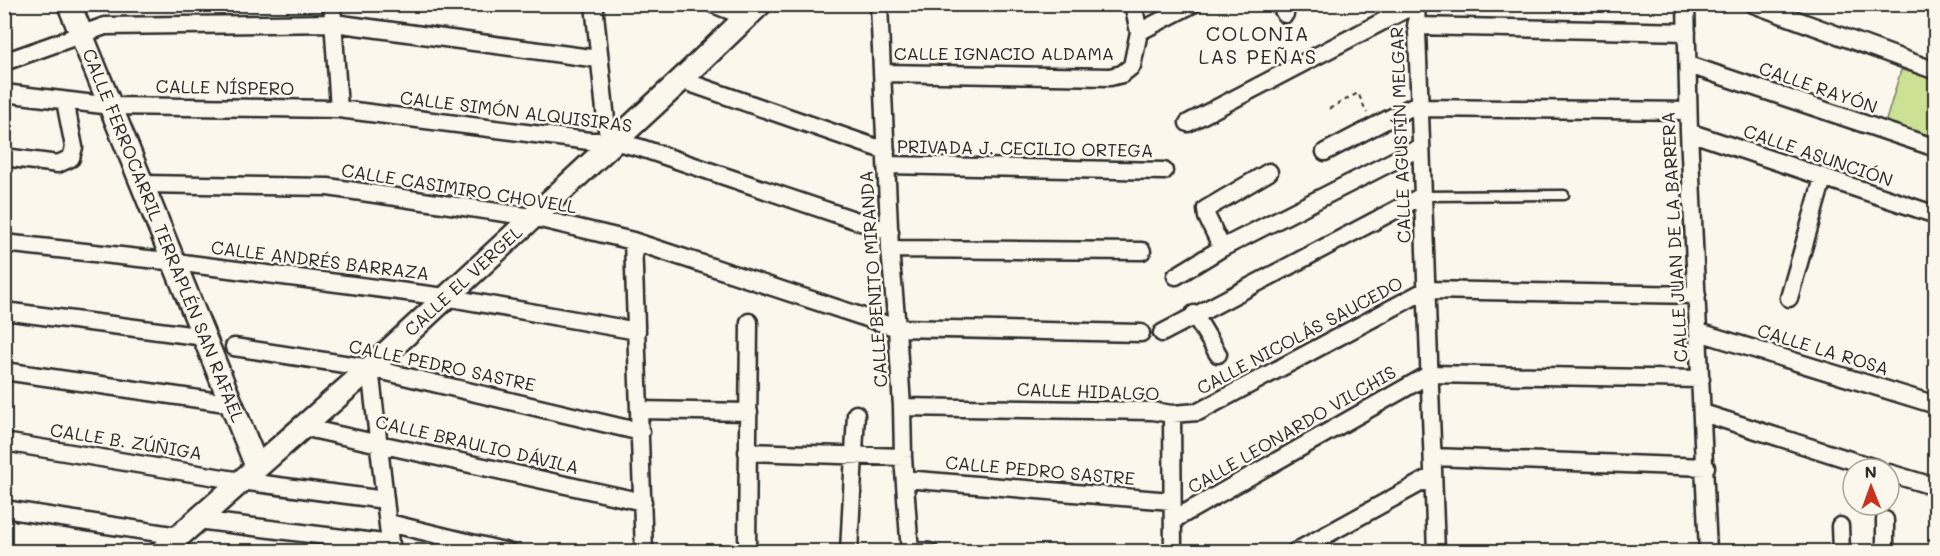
<svg xmlns="http://www.w3.org/2000/svg" width="1940" height="556" viewBox="0 0 1940 556" font-family="Mali,sans-serif">
	<rect width="100%" height="100%" fill="#fbf7ec"/>
	<filter id="ink" filterUnits="userSpaceOnUse"><feTurbulence type="fractalNoise" baseFrequency=".0167" numOctaves="2"/><feDisplacementMap in="SourceGraphic" scale="12" xChannelSelector="R" yChannelSelector="G"/><feConvolveMatrix kernelMatrix="1 2 1 2 8 2 1 2 1" color-interpolation-filters="sRGB"/></filter>
	<g filter="url(#ink)">
		<path fill="#cde195" stroke="#7c8660" stroke-width="1.5" d="M1901,70L1935,78V141L1884,127Z"/>
		<g fill="none" stroke-linecap="round" stroke-linejoin="round">
			<defs>
				<path id="lane" d="M1422,196L1564,195"/>
				<path id="street" d="M332,4L339,109
					M594,4L607,130L613,141
					M713,4L746,17
					M879,4L890,249L897,328L902,407L903,457L910,552
					M1280,4L1285,14
					M1686,4L1689,132L1708,552
					M1753,4L1936,71
					M1416,26L1687,32
					M1139,32L1193,4
					M4,62L105,26L334,23L598,59
					M1689,65L1936,148
					M882,73L1110,77L1122,74L1132,66L1139,32L1133,4
					M681,80L886,151
					M4,93L111,106L339,109L589,141H613L641,148L890,232
					M1419,108L1688,111
					M1188,123L1416,4L1436,552
					M1689,132L1936,215
					M1325,152L1419,103
					M4,157L58,164L71,158L74,147L65,101
					M887,165L1164,171
					M142,184L328,187L532,217L633,241L897,328L1141,333
					M633,241L644,552
					M4,243L175,262L445,297L637,331
					M1222,248L1207,217L1206,209L1269,172
					M890,249L1142,251
					M1176,276L1222,248L1421,147
					M1789,298L1823,178
					M4,311L205,337
					M1194,314L1218,354
					M1699,332L1936,405
					M1162,333L1422,196
					M234,347L370,368L641,432
					M370,368L391,552
					M4,371L233,404
					M902,407L1153,411L1172,414L1198,412L1426,290L1697,295
					M640,410L749,412
					M1703,413L1878,469
					M1172,414L1173,552
					M302,427L643,502
					M4,442L241,481L385,500
					M747,452L903,457
					M1433,457L1706,467
					M1889,473L1936,487
					M905,479L1171,501
					M4,509L178,536
					M197,520L391,544
					M1173,520L1430,374L1701,379
					M389,523L508,552
					M1840,526L1841,552
					M910,550L930,552
					M747,552L749,322
					M849,552L856,414
					M1295,552L1433,476
					M1885,552V520"/>
				<g id="secondary">
					<path id="s1" d="M69,4L257,467"/>
					<path id="s2" d="M161,552L370,368L681,80L760,4"/>
				</g>
			</defs>
			<use href="#lane" stroke="#2b2b2b" stroke-width="13"/>
			<use href="#street" stroke="#2b2b2b" stroke-width="21"/>
			<use href="#secondary" stroke="#2b2b2b" stroke-width="27"/>
			<path stroke="#2b2b2b" stroke-width="2" stroke-dasharray="4.5 4.5" stroke-linecap="butt" d="M1329,109L1358,93L1367,113"/>
			<use href="#lane" stroke="#fbf7ec" stroke-width="8"/>
			<use href="#street" stroke="#fbf7ec" stroke-width="16"/>
			<use href="#secondary" stroke="#fbf7ec" stroke-width="22"/>
		</g>
	</g>
	<g text-anchor="middle" stroke-width="5" stroke-linejoin="round" paint-order="stroke">
		<g font-size="18" fill="#2b2b2b" stroke="#fbf7ec">
			<text x="1004" y="60">CALLE IGNACIO ALDAMA</text>
			<text transform="translate(225 88) rotate(1)" y="6">CALLE NÍSPERO</text>
			<text transform="translate(1818 88) rotate(19)" y="6">CALLE RAYÓN</text>
			<text transform="translate(516 112) rotate(7)" y="6">CALLE SIMÓN ALQUISIRAS</text>
			<text transform="translate(1401 135) rotate(-92)" y="6">CALLE AGUSTÍN MELGAR</text>
			<text transform="translate(1025 149) rotate(1)" y="6">PRIVADA J. CECILIO ORTEGA</text>
			<text transform="translate(1818 156) rotate(19)" y="6">CALLE ASUNCIÓN</text>
			<text transform="translate(459 189) rotate(9)" y="6">CALLE CASIMIRO CHOVELL</text>
			<text dy="6" stroke="none"><textPath href="#s1" startOffset="250">CALLE FERROCARRIL TERRAPLÉN SAN RAFAÉL</textPath></text>
			<text transform="translate(1675 237) rotate(-93)" y="6">CALLE JUAN DE LA BARRERA</text>
			<text transform="translate(320 261) rotate(7)" y="6">CALLE ANDRÉS BARRAZA</text>
			<text transform="translate(874 279) rotate(-94)" y="6">CALLE BENITO MIRANDA</text>
			<text dy="6" stroke="none"><textPath href="#s2" startOffset="406">CALLE EL VERGEL</textPath></text>
			<text transform="translate(1300 336) rotate(-28)" y="6">CALLE NICOLÁS SAUCEDO</text>
			<text transform="translate(1823 350) rotate(17)" y="6">CALLE LA ROSA</text>
			<text transform="translate(442 366) rotate(12)" y="6">CALLE PEDRO SASTRE</text>
			<text transform="translate(1088 392) rotate(2)" y="6">CALLE HIDALGO</text>
			<text transform="translate(1292 430) rotate(-30)" y="6">CALLE LEONARDO VILCHIS</text>
			<text transform="translate(126 442) rotate(9)" y="6">CALLE B. ZÚÑIGA</text>
			<text transform="translate(477 445) rotate(13)" y="6">CALLE BRAULIO DÁVILA</text>
			<text transform="translate(1040 471) rotate(5)" y="6">CALLE PEDRO SASTRE</text>
		</g>
		<g font-size="20" letter-spacing="1.5" fill="#2b2b2b" stroke="#fbf7ec">
			<text x="1258" y="41">COLONIA<tspan x="1258" dy="23">LAS PEÑAS</tspan></text>
		</g>
	</g>
	<rect width="1940" height="556" fill="none" stroke="#fbf7ec" stroke-width="24"/>
	<rect x="12" y="12" width="1916" height="532" fill="none" stroke="#2b2b2b" stroke-width="2" filter="url(#ink)"/>
	<g transform="translate(1871 487) rotate(359)"><circle r="28" fill="#fbf7ec" stroke="#a8a59f" stroke-width="1.5"/>
	<path d="M0-4.5L10 22L0 15L-10 22Z" fill="#c8321e"/>
	<text y="-9" font-size="16" font-weight="bold" text-anchor="middle" fill="#2b2b2b">N</text>
	</g>
</svg>
